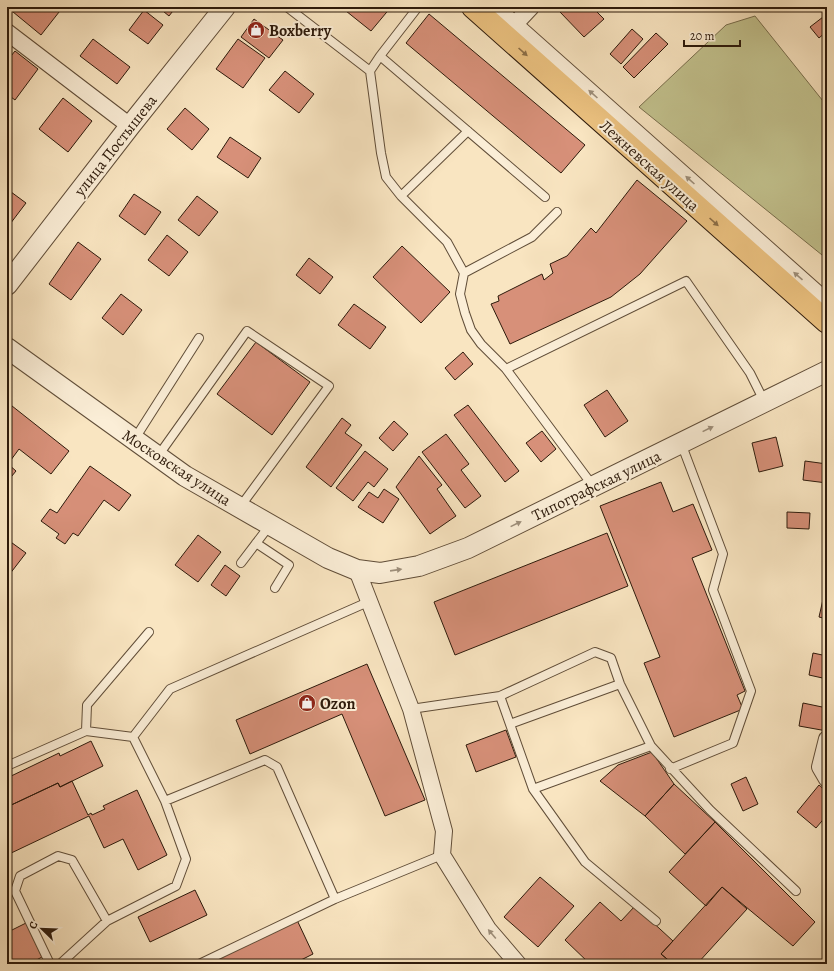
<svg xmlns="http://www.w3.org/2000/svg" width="834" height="971" viewBox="0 0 834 971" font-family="Alegreya,serif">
	<rect width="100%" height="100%" fill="#f9e5c1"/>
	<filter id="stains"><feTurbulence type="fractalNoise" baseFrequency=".005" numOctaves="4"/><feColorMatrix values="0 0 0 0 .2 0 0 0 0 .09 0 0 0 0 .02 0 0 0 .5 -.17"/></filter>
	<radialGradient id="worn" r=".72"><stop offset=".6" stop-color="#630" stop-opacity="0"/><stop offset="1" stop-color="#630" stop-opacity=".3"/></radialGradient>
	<path fill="#c3c38f" stroke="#786e4d" d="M755,16L827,106V259L639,107L726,25Z"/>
	<path fill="#d79079" stroke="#2d1a0b" d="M7,7H63L41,35Z
		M158,7H176L169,16Z
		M341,7H391L371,31Z
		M566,7H592L604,19L584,37L560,12Z
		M144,10L163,25L148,44L129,30Z
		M429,14L585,145L561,173L406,43Z
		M823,17L827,22V31L819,38L810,27Z
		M254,19L283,40L269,58L241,37Z
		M632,29L643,39L621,64L610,54Z
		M656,33L668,44L634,78L623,67Z
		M93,39L130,67L117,84L80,56Z
		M238,39L265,58L243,88L216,69Z
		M15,51L38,69L15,100L7,94V61Z
		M285,71L314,94L299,113L269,90Z
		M63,98L92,121L68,152L39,129Z
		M185,108L209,129L192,150L167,129Z
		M230,137L261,158L248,178L217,157Z
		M637,180L687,221L640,274L611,297L510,344L491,304L499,301L498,296L542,274L544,280L553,273L550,264L567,256L591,228L596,233Z
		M7,189L26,203L7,228Z
		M134,194L161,212L145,235L119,216Z
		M197,196L218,212L199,236L178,220Z
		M167,235L188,252L169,276L148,260Z
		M78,242L101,259L71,300L49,284Z
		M402,246L450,292L421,323L373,277Z
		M309,258L333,277L320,294L296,275Z
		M121,294L142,310L123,335L102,318Z
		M354,304L386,327L370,349L338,325Z
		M256,342L310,382L272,435L217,394Z
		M463,352L473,364L455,380L445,368Z
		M607,390L628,421L605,437L584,405Z
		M7,402L69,451L51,474L19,449L8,464L16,471L7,482Z
		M468,405L519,471L505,482L454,415Z
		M342,418L351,425L345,433L362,445L331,487L306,467Z
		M394,421L408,434L393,451L379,438Z
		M542,431L556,449L541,462L526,443Z
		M446,434L469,464L461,470L481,496L465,508L422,452Z
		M776,437L783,466L759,472L752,443Z
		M365,451L388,469L374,487L368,482L353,501L336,488Z
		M419,456L442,485L437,489L456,516L430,534L396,487Z
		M805,461L827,464V483L803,480Z
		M90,466L131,495L119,511L104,500L78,536L73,533L65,544L56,538L59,534L41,521L50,509L57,513Z
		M661,482L673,512L693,504L712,550L692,558L745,691L737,695L743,709L674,737L644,663L660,657L600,506Z
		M384,489L399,499L383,523L358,507L369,492L378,498Z
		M787,512L810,513L809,529L787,528Z
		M607,533L628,586L455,655L434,602Z
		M198,535L221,552L198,582L175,565Z
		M8,540L26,553L9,575L7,573Z
		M225,565L240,576L226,596L211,585Z
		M824,595L827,596V619L819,617Z
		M813,653L827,656V679L809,675Z
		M367,664L425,800L385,816L342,714L250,754L236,720Z
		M803,703L827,708V731L799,726Z
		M506,730L516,757L476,772L466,745Z
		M91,741L103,766L60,787L58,783L7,807V778L59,753L60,756Z
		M652,752L674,784L645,816L600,781L618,765Z
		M746,777L758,804L743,811L731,784Z
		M72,781L88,815L91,813L92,815L105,809L103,806L137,790L167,855L138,870L123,839L104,848L89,816L7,855V807L58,783L60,787Z
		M674,784L715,822L685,854L645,816Z
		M819,785L827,792V815L816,828L797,812Z
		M715,822L815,922L793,946L722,887L706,906L669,872Z
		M540,877L574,906L538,947L504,917Z
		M722,887L747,909L697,964H673L661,954Z
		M195,890L207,915L150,942L138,917Z
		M600,902L621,921L635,906L673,941L661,954L673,964H590L565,940Z
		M297,920L313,954L293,964H203Z
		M26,923L42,957L29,964H7V930L8,932Z"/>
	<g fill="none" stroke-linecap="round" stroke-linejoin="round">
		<defs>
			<path id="service" d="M287,7L370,71
				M418,7L380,56L545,197
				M380,56L370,71L381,153L386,177L401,196L447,242L464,273L460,294L465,313L471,330L481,344L506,369L593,486
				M401,196L468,131
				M464,273L532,237L557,212
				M506,369L686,281L750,373L764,401
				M134,440L199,338
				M158,456L247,331L329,386L240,507
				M256,543L289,565L275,588
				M241,563L270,525
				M500,696L595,652L611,658L620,684L651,746L710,810L796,891
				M411,709L500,696L533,789L585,862L656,921
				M510,724L620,684
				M86,731L87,705L149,632
				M133,737L170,689L368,602
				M7,766L86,731L133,737L165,801L186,859L176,886L107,921L72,860L58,856L20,876L15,891L50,964
				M670,769L733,743L751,691L713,590L723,554L681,443
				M533,789L651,746
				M165,801L265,760L277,767L335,899L442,855
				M60,964L107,921
				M199,964L335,899"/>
			<path id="minor" d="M495,7L827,302
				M515,24L531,7
				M7,32L130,126
				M357,570L411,709L444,831L442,855L488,929L518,964
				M827,739L820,767L827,779"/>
			<path id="tertiary" d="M7,285L130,126L225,7
				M7,348L185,476L328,558L357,570L380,573L419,566L468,548L827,371"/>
			<path id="trunk" d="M473,7L827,322"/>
		</defs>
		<use href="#service" stroke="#604d38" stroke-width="10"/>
		<use href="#minor" stroke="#604d38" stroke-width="18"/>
		<use href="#tertiary" stroke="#604d38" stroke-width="22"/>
		<use href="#trunk" stroke="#2d1a0b" stroke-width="24"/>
		<use href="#service" stroke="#fbeed7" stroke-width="8"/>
		<use href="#minor" stroke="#fbeed7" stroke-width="16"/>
		<use href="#tertiary" stroke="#fbeed7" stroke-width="20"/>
		<use href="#trunk" stroke="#ecc280" stroke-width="22"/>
	</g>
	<defs><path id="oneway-solid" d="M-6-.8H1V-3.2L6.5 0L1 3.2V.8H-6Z"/></defs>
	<g fill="#8c6e46">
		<use href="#oneway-solid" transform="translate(523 52) rotate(42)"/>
		<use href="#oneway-solid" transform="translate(714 222) rotate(42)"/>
	</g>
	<g fill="#9e8f7b">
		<use href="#oneway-solid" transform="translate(593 94) rotate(-138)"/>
		<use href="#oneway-solid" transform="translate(690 180) rotate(-138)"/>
		<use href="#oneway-solid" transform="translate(798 276) rotate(-139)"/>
		<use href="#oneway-solid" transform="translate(708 429) rotate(-26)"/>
		<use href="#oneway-solid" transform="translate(516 524) rotate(-26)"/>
		<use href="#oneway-solid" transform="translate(396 570) rotate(-8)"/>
		<use href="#oneway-solid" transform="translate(492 934) rotate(-130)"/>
	</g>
	<defs>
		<symbol id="shop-disc" viewBox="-11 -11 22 22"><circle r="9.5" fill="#8f2418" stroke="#fbeed7"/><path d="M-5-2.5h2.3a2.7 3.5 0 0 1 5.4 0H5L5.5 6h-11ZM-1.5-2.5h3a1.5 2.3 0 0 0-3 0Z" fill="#fff"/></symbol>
	</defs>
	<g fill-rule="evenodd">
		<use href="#shop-disc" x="246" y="20" width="20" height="20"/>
		<use href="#shop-disc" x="297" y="693" width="20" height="20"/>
	</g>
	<g text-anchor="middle" stroke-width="4" stroke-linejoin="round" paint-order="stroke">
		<g font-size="16" font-weight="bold" fill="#2d1a0b" stroke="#fbeed7" text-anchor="start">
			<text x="269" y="36">Boxberry</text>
			<text x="320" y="709">Ozon</text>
		</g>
		<g font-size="16" fill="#2d1a0b" stroke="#fbeed7">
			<text transform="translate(115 145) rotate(-52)" y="6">улица Постышева</text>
			<text transform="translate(650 165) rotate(42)" y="6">Лежневская улица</text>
			<text transform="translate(177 467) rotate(33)" y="6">Московская улица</text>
			<text transform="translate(596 485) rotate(-26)" y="6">Типографская улица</text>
		</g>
	</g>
	<rect width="834" height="971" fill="none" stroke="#f9e5c1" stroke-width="24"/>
	<rect x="8" y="8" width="818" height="955" fill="none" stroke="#2d1a0b" stroke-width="2"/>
	<rect x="12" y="12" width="810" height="947" fill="none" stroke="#2d1a0b"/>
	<g transform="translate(42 929) rotate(293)" stroke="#fbeed7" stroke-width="3" paint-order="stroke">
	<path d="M0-3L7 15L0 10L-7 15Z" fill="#2d1a0b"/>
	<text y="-6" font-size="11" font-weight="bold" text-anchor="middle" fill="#2d1a0b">С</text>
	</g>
	<path d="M684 40v6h56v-6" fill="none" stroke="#2d1a0b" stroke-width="2"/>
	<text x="690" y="40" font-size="12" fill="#2d1a0b" stroke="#fbeed7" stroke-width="3" paint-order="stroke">20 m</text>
	<rect width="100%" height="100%" filter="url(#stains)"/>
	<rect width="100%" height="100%" fill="url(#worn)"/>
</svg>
